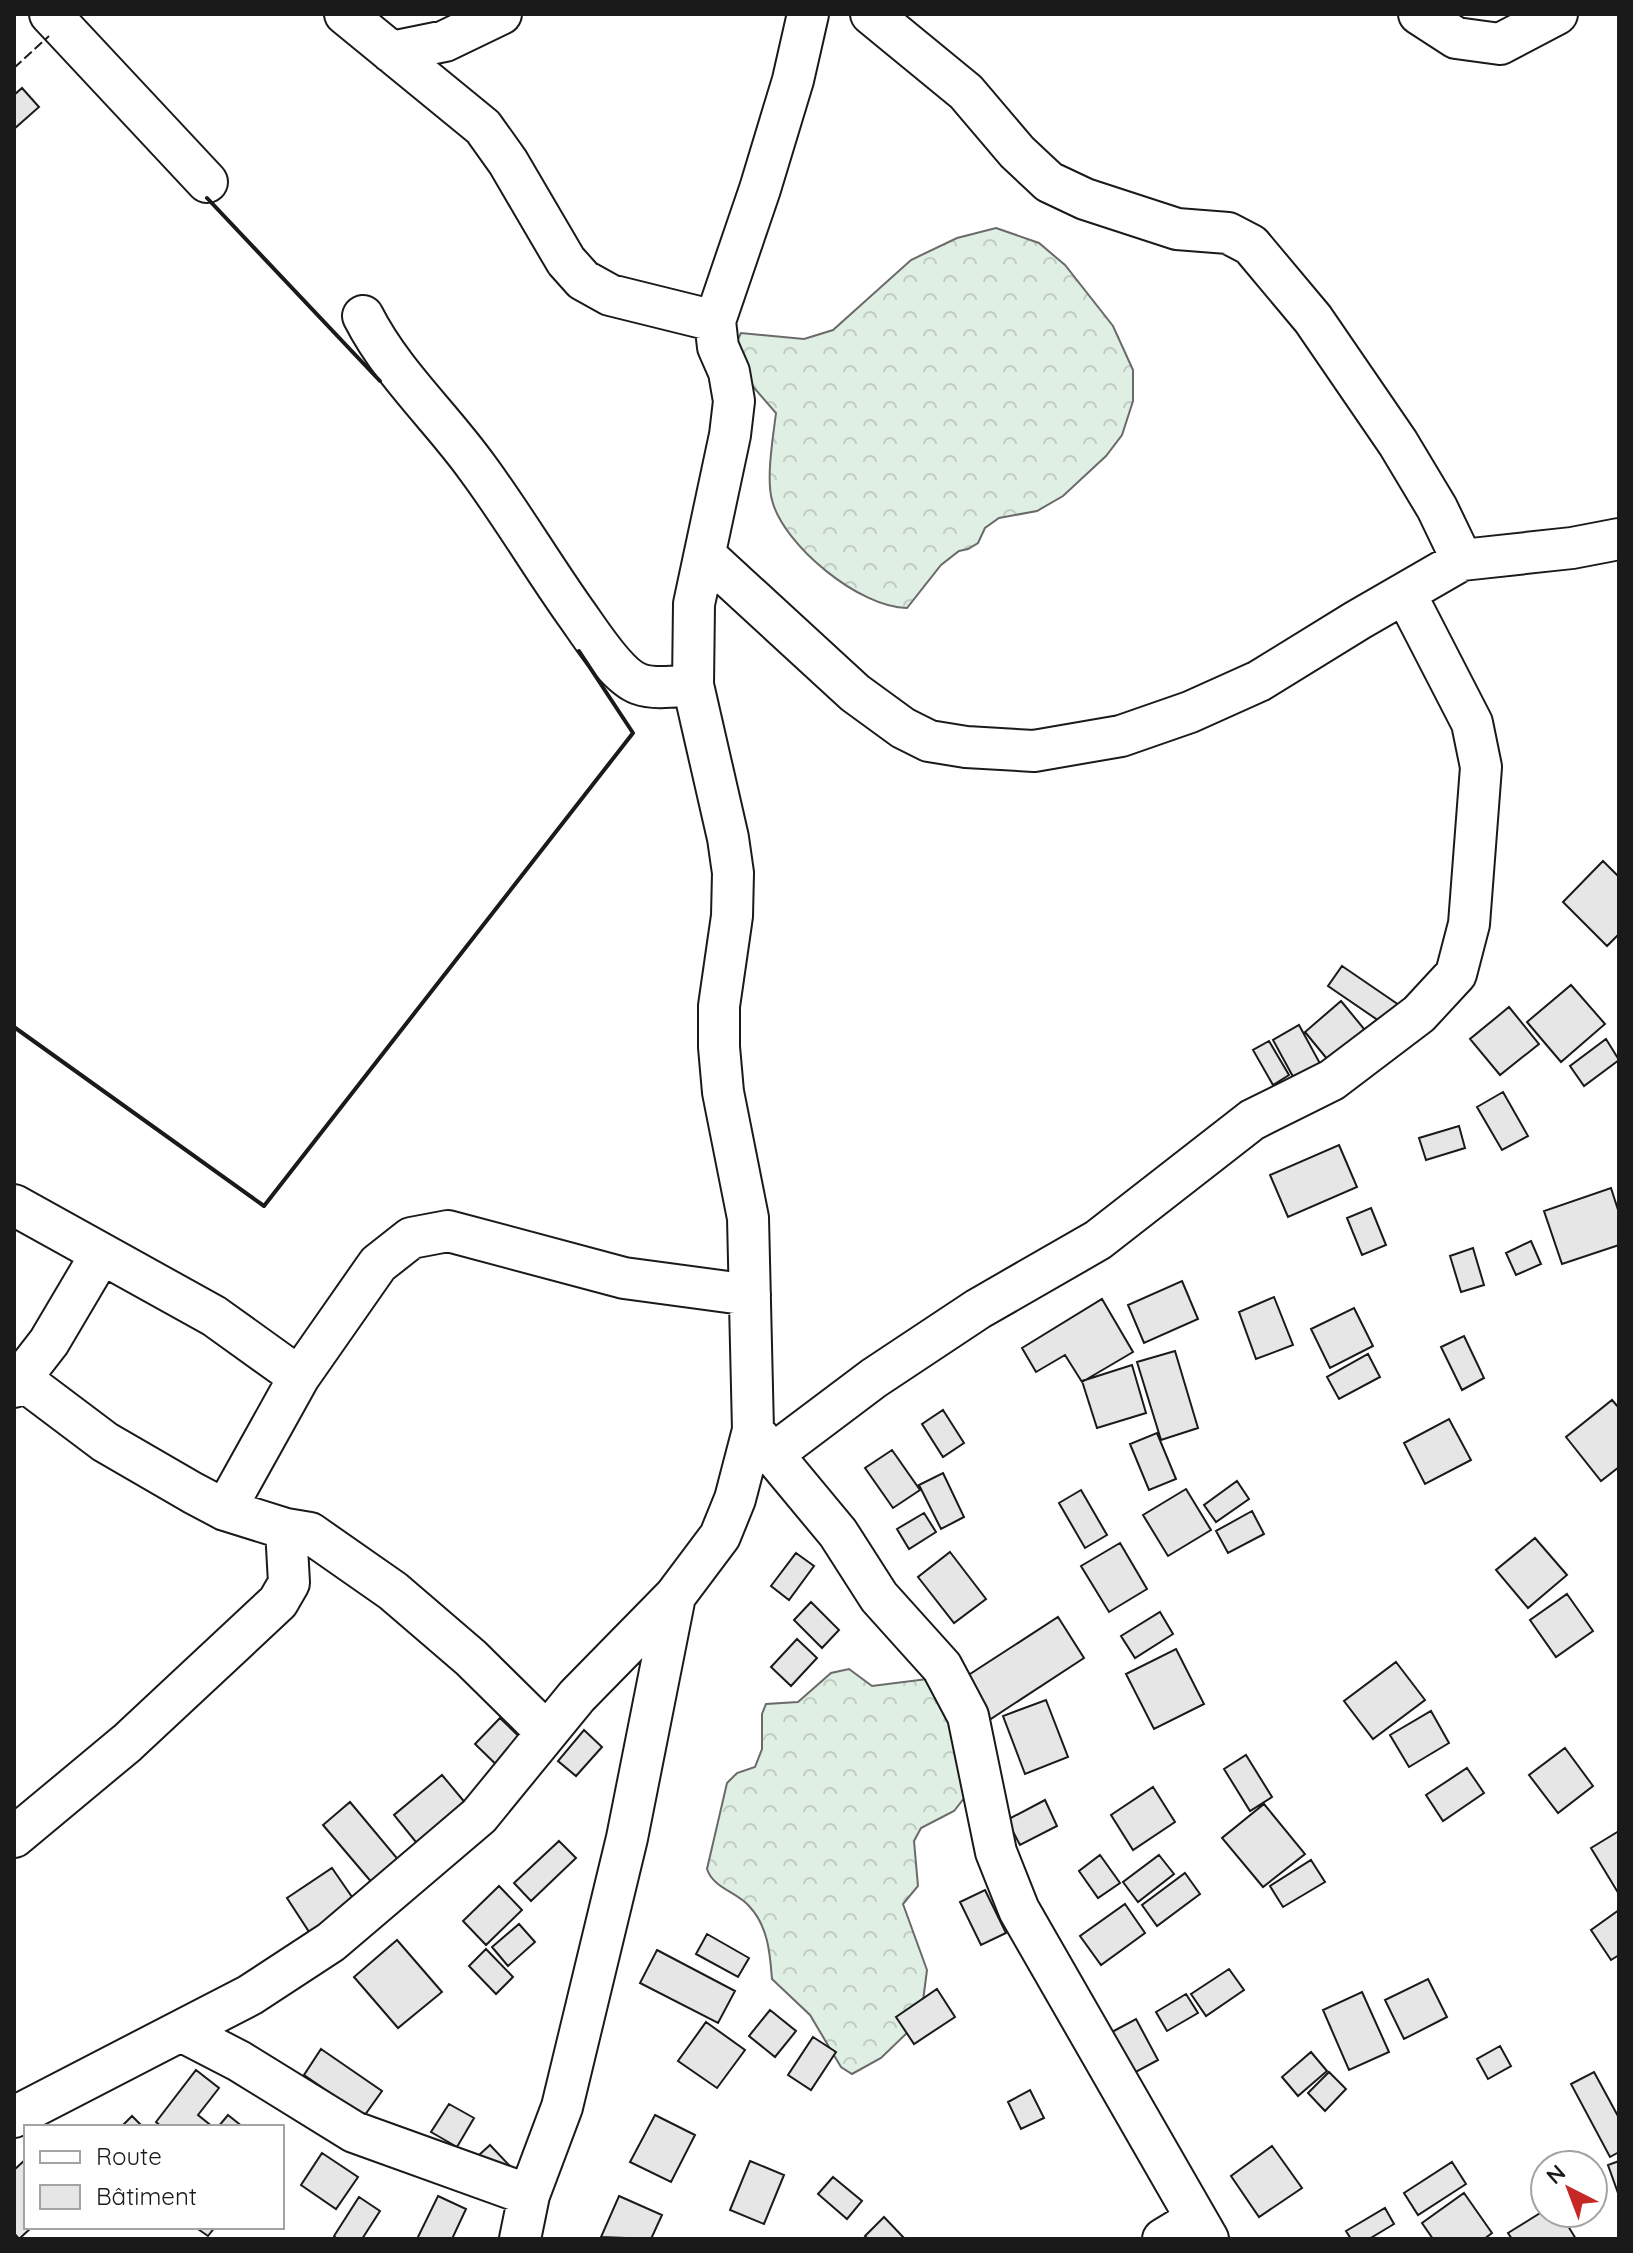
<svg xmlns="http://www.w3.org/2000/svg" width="1633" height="2253" viewBox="0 0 1633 2253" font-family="Quicksand,sans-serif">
	<defs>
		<pattern id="forest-crowns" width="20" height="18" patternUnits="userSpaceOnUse" patternTransform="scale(2)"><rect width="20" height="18" fill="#e0efe3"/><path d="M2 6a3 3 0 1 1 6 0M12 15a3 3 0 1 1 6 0" fill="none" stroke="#c0ccc2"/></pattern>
	</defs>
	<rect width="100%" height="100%" fill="#fff"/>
	<path fill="url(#forest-crowns)" stroke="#6a6a6a" stroke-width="2" d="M996,228L1039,243L1065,265L1113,326L1133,370V401L1122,435L1106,456L1063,496L1037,511L999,518L985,528L978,543L968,549L959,551L941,565L907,608C860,608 783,545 772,500C766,478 773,437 776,413L742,374L735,345L741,333L804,339L833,330L911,260L957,238Z
		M849,1669L872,1686L927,1679L946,1701L965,1797L954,1811L921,1828L914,1841L918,1886L903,1904L927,1970L923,2001L910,2030L881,2058L852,2074L841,2067L810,2015L772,1979C770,1953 768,1926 749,1906C737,1892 713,1888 707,1869L727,1783L737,1773L755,1767L762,1749V1714L766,1704L798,1702L831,1673Z"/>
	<path fill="#e6e6e6" stroke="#1a1a1a" stroke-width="2" d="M22,88L39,107L14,129V95Z
		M1603,861L1619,877V934L1607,946L1563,902Z
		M1342,966L1399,1005L1385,1025L1328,986Z
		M1571,985L1605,1024L1561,1062L1527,1022Z
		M1341,1001L1374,1041L1337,1071L1305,1032Z
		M1509,1007L1539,1044L1500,1075L1470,1039Z
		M1299,1025L1329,1080L1303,1095L1273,1040Z
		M1606,1039L1619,1060L1584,1086L1570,1066Z
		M1269,1041L1289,1075L1273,1085L1253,1050Z
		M1503,1092L1528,1136L1502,1150L1477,1107Z
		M1459,1126L1465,1148L1426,1160L1419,1138Z
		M1339,1145L1357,1187L1288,1217L1270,1175Z
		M1611,1188L1619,1213V1245L1562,1264L1544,1211Z
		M1371,1208L1386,1245L1362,1255L1347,1218Z
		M1531,1241L1541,1264L1516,1275L1506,1253Z
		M1473,1248L1484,1285L1461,1292L1450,1256Z
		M1182,1281L1198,1319L1144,1343L1128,1305Z
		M1274,1297L1293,1345L1256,1359L1239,1312Z
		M1102,1299L1133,1352L1082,1382L1065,1355L1036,1372L1022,1348Z
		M1354,1308L1373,1346L1330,1368L1311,1329Z
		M1464,1336L1484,1378L1462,1390L1441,1347Z
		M1175,1351L1198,1428L1161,1440L1137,1362Z
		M1368,1354L1380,1377L1339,1399L1327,1377Z
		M1132,1365L1146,1413L1097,1428L1082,1381Z
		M1612,1400L1619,1408V1467L1601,1481L1566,1437Z
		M943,1410L964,1443L943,1457L922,1424Z
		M1449,1419L1471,1460L1425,1484L1404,1443Z
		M1157,1433L1176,1479L1149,1490L1130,1444Z
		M892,1450L920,1490L893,1508L865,1468Z
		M943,1473L964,1517L941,1529L919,1485Z
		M1237,1481L1249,1499L1216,1522L1204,1505Z
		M1186,1489L1211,1530L1168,1556L1143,1515Z
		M1081,1490L1107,1535L1085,1548L1059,1503Z
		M1252,1511L1264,1534L1228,1553L1216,1531Z
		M924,1513L936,1532L909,1549L897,1529Z
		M1535,1538L1567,1575L1528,1608L1496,1570Z
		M1120,1543L1147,1589L1109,1612L1081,1566Z
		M950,1552L986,1599L954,1623L918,1577Z
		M796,1553L814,1566L789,1600L771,1586Z
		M1567,1594L1593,1631L1556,1657L1530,1620Z
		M811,1602L839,1630L822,1648L794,1620Z
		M1160,1612L1173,1634L1135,1658L1121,1636Z
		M1058,1617L1084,1658L977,1728L950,1687Z
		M797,1639L817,1658L791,1686L771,1667Z
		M1176,1649L1204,1704L1154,1729L1126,1674Z
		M1396,1662L1425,1700L1373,1739L1344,1701Z
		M1046,1700L1068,1757L1025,1774L1003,1716Z
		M1431,1711L1449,1743L1409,1767L1390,1735Z
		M500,1718L534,1751L508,1776L475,1744Z
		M584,1730L602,1747L576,1776L558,1761Z
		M1565,1748L1593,1786L1558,1813L1529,1775Z
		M1246,1755L1272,1797L1250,1811L1224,1769Z
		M1467,1768L1484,1793L1443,1821L1426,1795Z
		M442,1775L472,1811L424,1852L394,1815Z
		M1153,1787L1175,1822L1133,1850L1111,1815Z
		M1045,1800L1057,1826L1020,1845L1007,1820Z
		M350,1802L406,1869L379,1891L323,1825Z
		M1264,1804L1305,1854L1263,1887L1222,1838Z
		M1619,1831V1889L1617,1891L1591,1848Z
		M559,1841L576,1858L531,1901L514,1883Z
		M1100,1855L1120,1883L1098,1898L1079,1871Z
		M1159,1855L1174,1874L1138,1902L1123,1882Z
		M1311,1860L1325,1882L1283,1907L1270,1886Z
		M332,1868L361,1910L315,1941L287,1898Z
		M1185,1873L1200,1894L1157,1926L1142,1905Z
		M499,1886L522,1910L486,1945L463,1921Z
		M985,1890L1006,1933L981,1945L960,1902Z
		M1125,1904L1145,1933L1101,1965L1080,1936Z
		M1619,1910V1955L1611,1960L1591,1930Z
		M519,1924L535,1942L508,1966L492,1947Z
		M707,1934L749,1958L738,1977L696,1954Z
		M397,1940L442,1992L398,2028L354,1977Z
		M486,1949L513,1977L496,1994L469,1966Z
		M657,1950L735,1991L718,2023L640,1983Z
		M1229,1969L1244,1990L1206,2016L1191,1994Z
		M1428,1979L1447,2017L1404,2039L1385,2000Z
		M937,1989L955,2017L914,2044L896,2017Z
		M1362,1992L1389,2052L1349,2070L1323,2010Z
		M1186,1994L1198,2013L1167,2031L1156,2012Z
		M770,2010L796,2031L775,2057L749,2036Z
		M1136,2019L1158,2060L1132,2074L1110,2033Z
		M706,2022L745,2050L717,2088L678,2061Z
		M813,2037L836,2052L811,2090L788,2075Z
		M1500,2046L1511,2066L1488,2079L1477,2059Z
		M321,2049L382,2091L352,2133L325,2114L336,2097L304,2075Z
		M1311,2052L1327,2071L1298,2096L1282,2077Z
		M196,2070L219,2088L198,2115L213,2127H162L156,2122Z
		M1329,2072L1346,2089L1325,2111L1308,2093Z
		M1594,2072L1619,2118V2152L1610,2157L1571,2084Z
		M1030,2090L1044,2118L1021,2129L1008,2102Z
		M449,2104L474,2118L457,2147L431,2132Z
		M228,2115L243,2127H218Z
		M655,2115L695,2135L671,2182L630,2162Z
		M132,2116L143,2127H121Z
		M490,2145L525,2182L467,2166Z
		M1272,2146L1302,2188L1259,2217L1231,2176Z
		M322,2153L358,2177L336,2209L301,2185Z
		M26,2159V2227H32L19,2239L14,2233V2170Z
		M750,2161L784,2175L764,2224L730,2210Z
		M1619,2161V2193H1618L1608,2165Z
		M1452,2162L1466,2184L1418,2215L1404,2193Z
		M833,2177L862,2201L847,2219L818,2194Z
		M1464,2193L1492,2233L1484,2239H1433L1422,2223Z
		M438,2196L466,2209L452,2239H417Z
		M619,2196L662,2215L651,2239L601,2237Z
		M359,2197L380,2211L362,2239H337L334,2236Z
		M1385,2208L1394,2224L1369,2239H1351L1346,2231Z
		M1545,2210V2213H1560L1576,2239H1512L1508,2233Z
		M884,2217L905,2239H868L865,2236Z
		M195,2227H215L208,2236Z"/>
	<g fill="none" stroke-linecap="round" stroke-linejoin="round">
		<defs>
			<path id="street" d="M50,14L207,182
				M345,14L483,127L508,162L566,261L583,280L610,295L715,321
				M871,14L966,92L1017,152L1049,182L1085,199L1177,229L1228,233L1251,245L1313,319L1398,443L1437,508L1462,560L1572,548L1619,539
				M1419,14L1456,38L1500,44L1557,14
				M391,52L445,41L501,14
				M363,316C392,373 439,415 476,466C511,513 541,564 575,612C589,631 616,676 639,684C655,690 677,686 693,685
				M706,556L855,693L903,728L929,741L966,747L1034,751L1121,736L1190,712L1259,681L1358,620L1462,560
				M14,1205L214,1316L299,1377L378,1264L411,1238L448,1231L624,1278L750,1295
				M20,1378L105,1442L193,1493L225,1510L286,1529L310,1533L393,1591L471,1658L546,1732
				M14,1387L49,1342L101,1254
				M755,1433L838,1533L879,1597L942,1667L968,1716L996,1852L1019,1910L1208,2239
				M773,1454L874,1378L978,1309L1098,1240L1252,1120L1332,1080L1419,1014L1456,974L1469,924L1481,767L1472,723L1405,593
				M225,1510L299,1377
				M14,1837L127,1743L278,1602L289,1583L286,1529
				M181,2031L239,2061L354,2132L529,2195
				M14,2117L250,1995L331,1942L479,1816L577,1696L675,1596L720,1536L735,1499L753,1430L748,1218L723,1092L719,1047V1006L732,916L733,873L728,838L693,685L694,604L730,435L734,401L729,372L718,347L715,321L760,189L793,80L808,14
				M520,2239L529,2195L562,2107L627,1838L675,1596
				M1163,2239L1196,2219"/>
		</defs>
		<use href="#street" stroke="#1a1a1a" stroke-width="44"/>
		<use href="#street" stroke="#fff" stroke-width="40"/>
		<path stroke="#1a1a1a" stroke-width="2" stroke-dasharray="10 4" stroke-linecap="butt" d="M14,68L49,36"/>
		<path stroke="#1a1a1a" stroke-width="4" d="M207,198L380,381
			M14,1027L264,1206L633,733L579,651"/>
	</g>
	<rect width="1633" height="2253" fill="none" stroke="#1a1a1a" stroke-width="32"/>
	<rect x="24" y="2125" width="260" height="104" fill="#ffffff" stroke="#a3a3a3" stroke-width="2"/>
	<rect x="40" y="2151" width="40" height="12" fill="#ffffff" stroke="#a3a3a3" stroke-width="2"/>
	<text x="96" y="2165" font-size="24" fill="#1a1a1a">Route</text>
	<rect x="40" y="2185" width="40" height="24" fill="#e6e6e6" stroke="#a3a3a3" stroke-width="2"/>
	<text x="96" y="2205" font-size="24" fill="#1a1a1a">Bâtiment</text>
	<g transform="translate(1569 2189) rotate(318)"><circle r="38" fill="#ffffff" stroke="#a3a3a3" stroke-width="2"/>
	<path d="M0-6L14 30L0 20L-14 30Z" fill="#c62828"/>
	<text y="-12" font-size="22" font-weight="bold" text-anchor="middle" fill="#1a1a1a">N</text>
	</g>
</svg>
